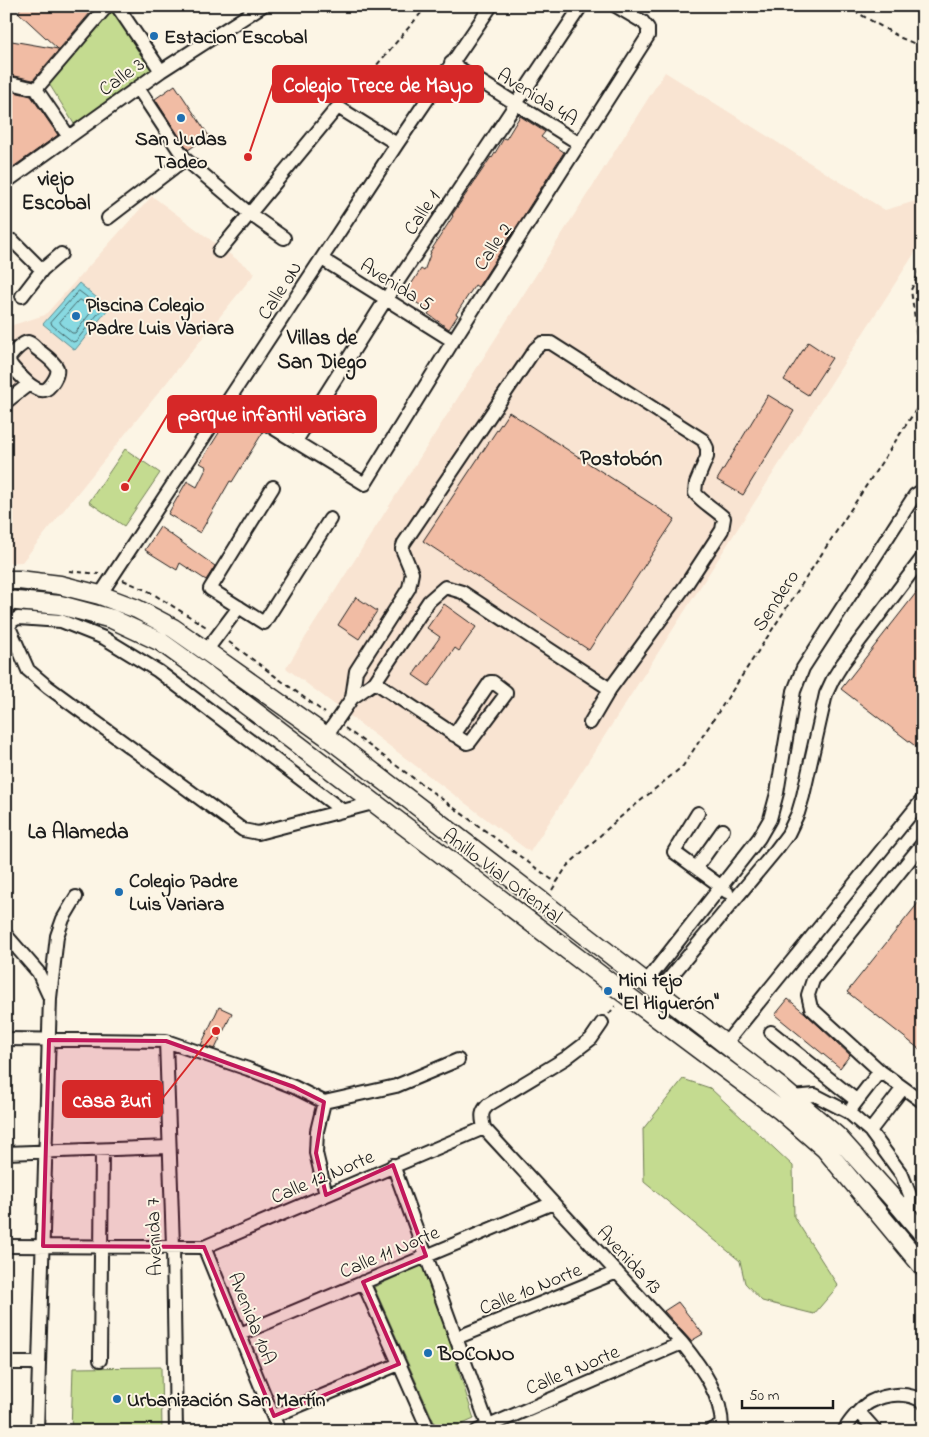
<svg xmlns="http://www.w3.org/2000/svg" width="929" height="1437" viewBox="0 0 929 1437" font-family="'Indie Flower',sans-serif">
	<rect width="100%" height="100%" fill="#fcf5e5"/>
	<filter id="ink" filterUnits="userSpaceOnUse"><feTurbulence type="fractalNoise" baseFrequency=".02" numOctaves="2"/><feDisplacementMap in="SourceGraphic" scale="10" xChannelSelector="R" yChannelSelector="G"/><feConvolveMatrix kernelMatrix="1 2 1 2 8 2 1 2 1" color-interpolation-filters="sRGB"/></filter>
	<g filter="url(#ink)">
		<path fill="#f9e4d2" d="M665,72L885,210L923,199V240L530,852L286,668Z
			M152,196L255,273L22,562L6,563V327L45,315Z"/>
		<path fill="#c4db90" stroke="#707c56" d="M112,6L156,69L76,127L46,79Z
			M125,449L160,473L124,526L89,502Z
			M683,1079L710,1088L793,1166L794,1217L838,1286L814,1314L762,1301L745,1283L740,1261L644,1182L643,1129Z
			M425,1264L474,1419L447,1431H438L374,1287Z
			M161,1367L162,1431H71L73,1368Z"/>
		<path fill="#88d9e1" stroke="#5d8d92" d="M79,283L109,308L75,350L43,324Z"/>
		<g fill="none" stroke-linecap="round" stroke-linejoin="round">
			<path stroke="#47686b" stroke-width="1" d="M79,291L100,307L101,310L76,341L73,342L52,325L51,322Z
				M79,300C83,300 91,307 92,311L75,333H72L61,324L60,322Z"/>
		</g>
		<path fill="#f1bca4" stroke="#1c1c1c" d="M22,6H96L33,80L6,74V40L58,49L18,12Z
			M175,85L209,136L188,150L155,99Z
			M6,90L31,96L58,135L6,172Z
			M520,116L545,132L541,137L564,152L480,284L478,287L475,285L456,314L458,315L449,329L428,314L430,311L404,295L411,283H412L421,269L424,271L431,252H430L453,216L452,215L491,157L492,158L504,138L506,139Z
			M808,342L832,358L808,395L784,380Z
			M768,395L794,411L743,495L717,480Z
			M232,412L263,432L232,482L230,481L200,533L168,514L187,481L197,487L207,467L200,463Z
			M509,412L675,519L589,650L423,541Z
			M160,527L215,566L206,580L180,563L177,570L145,550Z
			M923,584V752L841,689Z
			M356,597L377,611L359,639L338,625Z
			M444,604L476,627L459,651L455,648L429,686L413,675L440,637L427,628Z
			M923,897V1052L847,992Z
			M788,999L805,1013L850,1055L840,1068L775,1015Z
			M219,1007L232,1013L215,1049L201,1045Z
			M678,1302L703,1334L691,1341L664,1311Z"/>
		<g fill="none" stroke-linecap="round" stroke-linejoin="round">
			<defs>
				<path id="minor" d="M117,6L161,71
					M451,63L580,144
					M6,82L36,89L69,137
					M138,88L185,159L250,214L284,238
					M36,89L107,6
					M6,182L161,71L262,6
					M108,218L185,159
					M6,240L13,241L42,270
					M219,251L336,109H341L397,144
					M322,259L453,341
					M22,296L42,270L61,254
					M229,401L365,484L453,341L648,36V28L643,22L616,6
					M6,402L29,384C24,379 10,367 9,360C9,355 23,342 28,342C32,343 34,346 37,349C43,354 54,361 57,368C59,375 50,389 44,390C39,391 33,387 29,384
					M296,441L386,299L581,6
					M273,487L210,589L264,623L330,519
					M100,595L397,144L491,6
					M206,651L239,607
					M375,682L467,743L470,742L506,694V692L493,682H490L454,735
					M352,698L356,671L409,588L412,573L402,549L404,543L535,349L542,343H551L703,440L707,448V457L696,483L695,493C703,503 715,509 724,518L722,530L686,585L610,689L590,723
					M326,736L352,698L375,682L429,601L445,587L462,592L610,689
					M343,811L158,671L104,638L61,621L18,618L12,621L9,627L28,670L48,687L243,830L258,833L373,803
					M698,813L674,852L715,882L727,892
					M923,843L813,980L808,995L811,1008L880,1071L923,1102
					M696,868L723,830
					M6,935L38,972L50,998
					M646,982L759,838L770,819L777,793L794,691L803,668L915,495L923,490
					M658,992L776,850L788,834L798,813L803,796L826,694L833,679L843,663L923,557
					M771,1032L857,1101
					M6,1039L166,1041L248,1069L294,1087L324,1102L396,1086L458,1060
					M166,1041L173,1246L176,1431
					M725,1044L923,799
					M792,1097L815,1095L848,1112L870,1131L902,1175L910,1195L909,1218
					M324,1102L317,1131L316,1153L326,1195
					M853,1106L880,1071
					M484,1128L682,1343C702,1368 723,1396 722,1431
					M484,1128C482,1117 480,1113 488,1105L566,1058L591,1039L602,1023
					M870,1131L903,1088
					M6,1153L169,1147
					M393,1165L490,1431
					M6,1246L204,1247L484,1128
					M204,1247L279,1431
					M363,1282L429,1431
					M240,1334L553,1203
					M456,1338L617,1272
					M100,1360L102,1150
					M6,1363H39
					M859,1412L876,1431
					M274,1416L399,1364
					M37,1431L50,998L57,936L63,919L76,897
					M477,1431L682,1343
					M710,1431L722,1425
					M844,1431C848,1423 862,1406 870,1402C886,1394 908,1391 923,1402"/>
				<path id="highway" d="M6,580H19L60,585L100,595L137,609L173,628L206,651L326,736L544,903L779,1086L837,1136L896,1202L923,1234
					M6,600L60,605L112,619L161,642L204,673L625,994L780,1110L825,1149L923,1267"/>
			</defs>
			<use href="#minor" stroke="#1c1c1c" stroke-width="16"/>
			<use href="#highway" stroke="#1c1c1c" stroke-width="21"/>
			<path stroke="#1c1c1c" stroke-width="2" stroke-dasharray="5 4" stroke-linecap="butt" d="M846,6L901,38L923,47
				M348,99L427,6
				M69,571L99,574
				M123,580L150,592L208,628
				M229,642L325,713
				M345,728L551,879L557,882
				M552,890L567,866L617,820L683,766L921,402L915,319L911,290L923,264
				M609,1014L615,1006
				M805,1431L807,1430"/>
			<use href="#minor" stroke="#fcf5e5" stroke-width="12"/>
			<use href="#highway" stroke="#fcf5e5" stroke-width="18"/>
		</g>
	</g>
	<path fill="#c2185b" fill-opacity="0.2" stroke="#c2185b" stroke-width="4" stroke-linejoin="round" d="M49,1040L166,1041L294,1087L324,1102L316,1153L326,1195L393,1165L426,1256L363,1282L399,1364L274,1416L204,1247L43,1246Z"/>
	<g fill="#1f6fb2" stroke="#fcf5e5" stroke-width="2">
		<circle cx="154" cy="36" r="5"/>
		<circle cx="181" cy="118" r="5"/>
		<circle cx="76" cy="316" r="5"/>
		<circle cx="119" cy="892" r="5"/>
		<circle cx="608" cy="991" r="5"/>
		<circle cx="428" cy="1353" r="5"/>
		<circle cx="117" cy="1399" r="5"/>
	</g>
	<g text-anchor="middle" stroke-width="4" stroke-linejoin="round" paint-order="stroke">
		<g font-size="20" font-weight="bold" fill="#1c1c1c" stroke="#fcf5e5" text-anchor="start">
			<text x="164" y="43">Estacion Escobal</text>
			<text x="181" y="145" text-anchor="middle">San Judas<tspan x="181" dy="23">Tadeo</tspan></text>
			<text x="86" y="311">Piscina Colegio<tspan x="86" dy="23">Padre Luis Variara</tspan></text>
			<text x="129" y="887">Colegio Padre<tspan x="129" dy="23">Luis Variara</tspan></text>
			<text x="618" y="986">Mini tejo<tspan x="618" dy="23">"El Higuerón"</tspan></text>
			<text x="438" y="1360">BOCONO</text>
			<text x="127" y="1406">Urbanización San Martín</text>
		</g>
		<g font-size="20" fill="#1c1c1c" stroke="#fcf5e5">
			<text transform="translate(121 76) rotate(-36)" y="7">Calle 3</text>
			<text transform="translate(538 96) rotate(32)" y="7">Avenida 4A</text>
			<text transform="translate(421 212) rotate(-56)" y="7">Calle 1</text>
			<text transform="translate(492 246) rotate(-57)" y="7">Calle 2</text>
			<text transform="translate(397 284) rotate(32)" y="7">Avenida 5</text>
			<text transform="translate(279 290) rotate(-57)" y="7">Calle 0N</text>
			<text transform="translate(775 600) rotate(-57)" y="7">Sendero</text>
			<text transform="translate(503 875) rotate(37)" y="7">Anillo Vial Oriental</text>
			<text transform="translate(322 1176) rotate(-23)" y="7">Calle 12 Norte</text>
			<text transform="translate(153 1237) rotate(-92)" y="7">Avenida 7</text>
			<text transform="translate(389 1251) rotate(-23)" y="7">Calle 11 Norte</text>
			<text transform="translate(630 1259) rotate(47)" y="7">Avenida 13</text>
			<text transform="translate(530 1288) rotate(-22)" y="7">Calle 10 Norte</text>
			<text transform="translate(253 1318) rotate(68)" y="7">Avenida 10A</text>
			<text transform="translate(572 1369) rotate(-23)" y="7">Calle 9 Norte</text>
		</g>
		<g font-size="21" font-weight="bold" fill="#1c1c1c" stroke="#fcf5e5">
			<text x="56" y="185">viejo<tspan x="56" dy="24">Escobal</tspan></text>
			<text x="322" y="344">Villas de<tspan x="322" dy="24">San Diego</tspan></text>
			<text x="621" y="465">Postobón</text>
			<text x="78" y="838">La Alameda</text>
		</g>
	</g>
	<path fill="none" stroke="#d62828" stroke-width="2" d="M248 157L273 84M125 487L168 414M216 1031L162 1099"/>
	<g fill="#d62828" stroke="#fcf5e5" stroke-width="2">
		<circle cx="248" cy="157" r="5"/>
		<circle cx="125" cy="487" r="5"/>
		<circle cx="216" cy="1031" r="5"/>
	</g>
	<g fill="#d62828" stroke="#d62828" stroke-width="2">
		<rect x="273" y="66" width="210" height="36" rx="5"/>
		<rect x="168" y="396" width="208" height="36" rx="5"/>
		<rect x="63" y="1081" width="99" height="36" rx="5"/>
	</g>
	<g font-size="21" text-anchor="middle" font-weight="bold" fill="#fff">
		<text x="378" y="92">Colegio Trece de Mayo</text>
		<text x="272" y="421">parque infantil variara</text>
		<text x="112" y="1107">casa zuri</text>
	</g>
	<rect width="929" height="1437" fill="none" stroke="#fcf5e5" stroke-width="25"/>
	<rect x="12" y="12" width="904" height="1412" fill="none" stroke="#1c1c1c" stroke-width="2" filter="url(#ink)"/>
	<path d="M742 1400v8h91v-8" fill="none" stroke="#1c1c1c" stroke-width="2.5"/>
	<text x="749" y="1400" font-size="15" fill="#1c1c1c" stroke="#fcf5e5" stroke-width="4" paint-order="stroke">50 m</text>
</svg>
